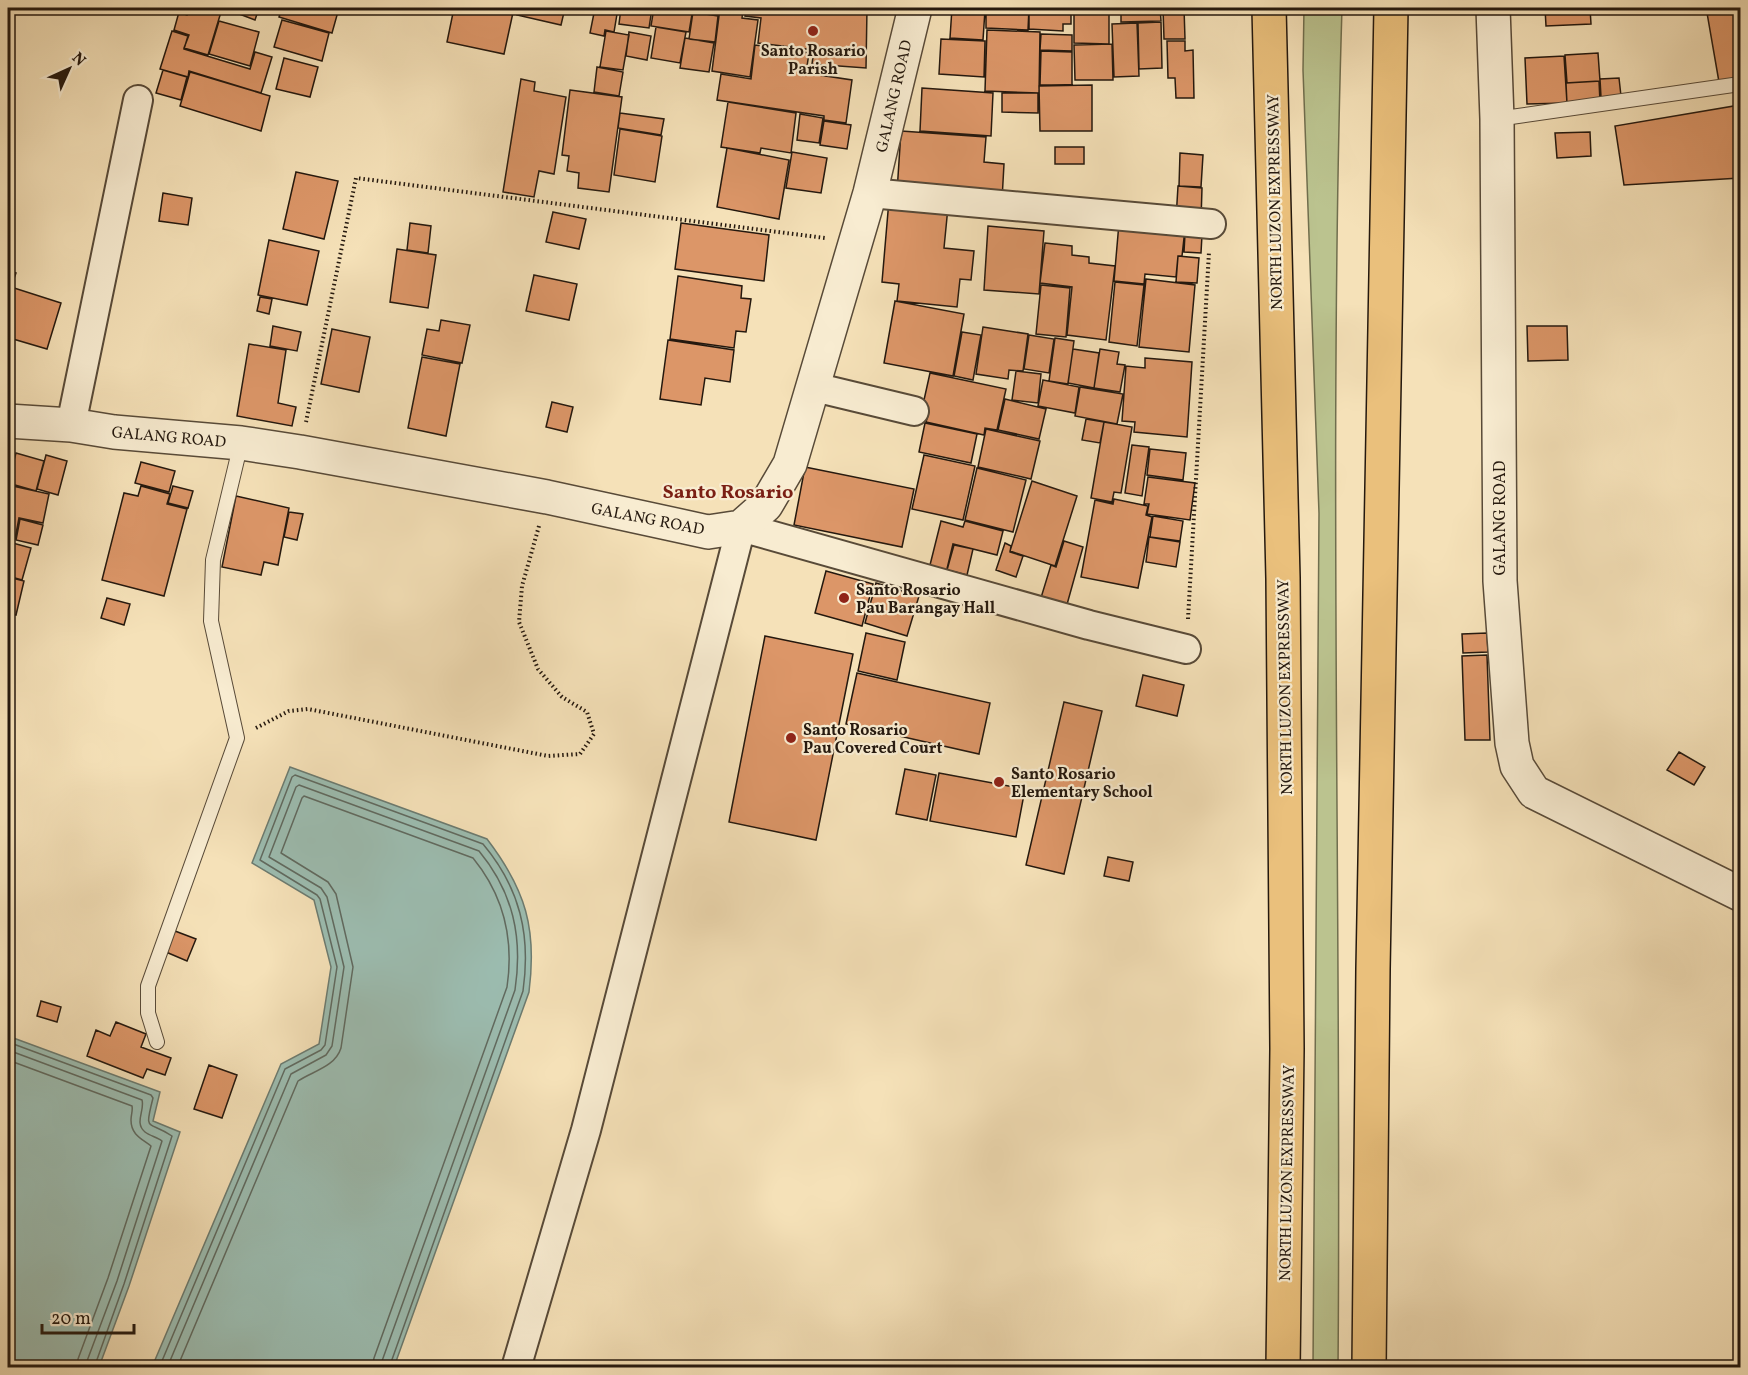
<svg xmlns="http://www.w3.org/2000/svg" width="1748" height="1375" viewBox="0 0 1748 1375" font-family="Vollkorn,serif">
	<rect width="100%" height="100%" fill="#f5e1b8"/>
	<filter id="stains"><feTurbulence type="fractalNoise" baseFrequency=".00333" numOctaves="4"/><feColorMatrix values="0 0 0 0 .2 0 0 0 0 .09 0 0 0 0 .02 0 0 0 .5 -.17"/></filter>
	<radialGradient id="worn" r=".72"><stop offset=".6" stop-color="#630" stop-opacity="0"/><stop offset="1" stop-color="#630" stop-opacity=".3"/></radialGradient>
	<path fill="#bbc38f" stroke="#706e4e" stroke-width="1.5" d="M1304,8H1342C1328,461 1342,914 1338,1368L1313,1367L1319,513L1303,70Z"/>
	<path fill="#9cbdb1" stroke="#6c7b70" stroke-width="1.5" d="M290,767L487,839C526,890 537,929 529,992L394,1367H152L281,1064L319,1044L331,967L314,900L252,863Z
		M8,1036L160,1092L153,1121L180,1132L129,1286L99,1367H8Z"/>
	<g fill="none" stroke-linecap="round" stroke-linejoin="round">
		<path stroke="#606a60" stroke-width="1.5" d="M8,1042L151,1095L153,1098C144,1133 148,1120 172,1136L124,1284L94,1368
			M8,1050L142,1100C145,1110 134,1123 145,1132C150,1136 157,1137 162,1141L117,1281L87,1361L86,1368
			M8,1060L132,1106C133,1111 131,1114 131,1120C131,1135 142,1139 151,1146L108,1278L78,1359L77,1368
			M159,1368L285,1069L321,1050L325,1045L337,967L320,899L317,895L260,860L292,777L295,775L483,844C520,888 531,935 523,991L389,1368
			M167,1368L291,1074L326,1055L332,1046L344,967L327,897L321,888L269,857L296,787L299,785L479,851C513,892 523,937 515,990L382,1361L381,1368
			M177,1368L298,1081C313,1071 335,1067 341,1048L353,967L336,894L328,882L281,853L302,798L304,796L473,858C504,896 514,940 507,987L374,1358L372,1368"/>
	</g>
	<path fill="#dc9668" stroke="#24180e" stroke-width="1.5" d="M169,8H188L186,13Z
		M189,8H206L221,12L208,55L184,48L189,35L174,30L179,12L187,15Z
		M235,8H274L272,12L259,8L255,20L234,12Z
		M282,8H339L332,33L279,17Z
		M454,8H514L504,54L447,42Z
		M519,8H565L561,25L517,15Z
		M595,8H618L614,32L605,30L604,36L590,33Z
		M621,8H652L649,28L619,24Z
		M654,8H693L689,32L651,26Z
		M720,8L743,10L742,18L758,20L750,77L712,71Z
		M746,8H867L866,68L812,64L814,50L758,43L761,18L745,16Z
		M952,8L985,10L983,40L950,38Z
		M986,8H1029L1028,30L986,28Z
		M1029,8H1071V24H1063V31L1029,29Z
		M1074,8H1109V44L1074,43Z
		M1121,8H1160L1161,21L1121,22Z
		M1163,8H1184L1185,39H1164Z
		M1545,8H1590L1591,24L1546,26Z
		M1597,8H1618L1619,12L1597,14Z
		M1740,8V78L1719,82L1707,13Z
		M693,12L718,16L715,42L689,39Z
		M282,20L329,33L322,61L274,47Z
		M219,21L259,32L250,66L209,54Z
		M1161,22L1162,68L1139,69L1138,23Z
		M1137,23L1139,76L1114,77L1112,24Z
		M656,27L686,32L680,63L651,58Z
		M987,30L1040,32L1039,93L985,91Z
		M172,31L188,36L184,49L250,69L255,52L272,57L261,93L189,71L188,77L160,69Z
		M606,31L629,35L623,70L600,67Z
		M629,32L651,36L647,60L626,56Z
		M1041,34L1072,35V51L1040,50Z
		M685,38L714,43L709,72L680,68Z
		M941,39L985,41L984,77L939,74Z
		M1167,41H1185V51L1193,50L1194,98H1176L1175,78H1168Z
		M1112,44L1113,80H1075L1074,45Z
		M755,45L809,53L806,73L852,80L846,123L824,120V116L717,100L721,74L751,79Z
		M1041,51L1072,52V85H1040Z
		M1598,53L1600,81L1567,83L1565,55Z
		M1564,56L1567,103L1527,104L1525,58Z
		M284,58L318,67L310,97L276,89Z
		M597,67L623,72L619,96L594,92Z
		M163,70L187,77L181,100L156,93Z
		M190,72L270,96L261,131L180,106Z
		M1619,78L1621,96L1601,97L1600,79Z
		M521,79L535,82L534,91L566,97L554,174L539,171L534,197L503,192Z
		M1599,81L1600,102L1567,104L1566,83Z
		M1092,85V131H1040L1039,86Z
		M922,88L993,93L991,136L920,131Z
		M570,90L622,97L609,192L578,188L579,173L567,171L569,156L562,155Z
		M1002,93H1038V113L1002,112Z
		M728,102L796,113L791,153L761,148L760,153L721,147Z
		M1740,105V178L1624,185L1615,126Z
		M620,113L664,119L661,135L618,128Z
		M800,114L823,118L819,143L797,140Z
		M824,121L851,125L847,149L820,145Z
		M620,129L662,136L655,182L614,175Z
		M901,131L986,137L984,162L1004,164L1002,200L897,192Z
		M1590,132L1591,156L1557,158L1555,133Z
		M1055,147H1084V164H1055Z
		M727,148L789,160L779,219L717,207Z
		M792,152L827,158L821,193L786,188Z
		M1180,153L1203,155L1201,187L1179,186Z
		M296,172L338,181L324,239L283,229Z
		M1178,186L1202,188L1201,220L1176,219Z
		M163,193L192,198L188,225L159,221Z
		M889,200L948,207L944,248L974,251L971,280L960,279L957,307L897,301L899,284L882,282Z
		M553,212L586,219L579,249L546,242Z
		M410,223L431,226L428,253L407,250Z
		M681,223L769,235L764,281L675,269Z
		M1119,223L1185,229L1182,256H1178L1176,277L1145,274L1144,284L1114,281Z
		M988,226L1044,231L1039,294L984,290Z
		M1185,234L1202,235L1201,253L1184,252Z
		M269,240L319,251L307,305L258,295Z
		M1045,243L1072,246V255L1089,257V263L1115,266L1106,340L1067,335L1072,287L1040,283Z
		M397,249L436,255L428,308L390,302Z
		M1178,256L1199,258L1197,283L1176,282Z
		M8,270L16,273L11,287L61,303L47,349L13,339L9,353L8,352Z
		M534,275L577,284L569,320L526,311Z
		M678,276L742,286L741,298L751,299L746,332L736,331L734,348L670,339Z
		M1146,279L1195,285L1189,352L1139,347Z
		M1115,282L1144,285L1137,346L1109,342Z
		M1041,285L1070,288L1066,337L1036,334Z
		M260,297L272,299L269,314L257,311Z
		M895,301L964,314L953,376L884,363Z
		M441,320L470,325L462,363L422,355L427,329L439,331Z
		M273,326L301,332L297,351L270,346Z
		M1527,326H1567L1568,360L1528,361Z
		M983,327L1028,334L1023,371L1009,370L1008,379L976,374Z
		M332,329L370,337L359,392L321,384Z
		M962,332L981,335L973,380L954,376Z
		M1029,335L1054,339L1049,373L1024,369Z
		M1055,338L1074,341L1068,384L1049,381Z
		M668,340L734,350L730,382L705,378L701,405L660,399Z
		M249,344L286,350L278,403L296,407L292,426L237,416Z
		M1073,349L1099,353L1094,388L1068,383Z
		M1100,349L1119,352L1117,364L1125,365L1120,392L1094,388Z
		M422,357L460,364L446,436L408,428Z
		M1145,358L1192,362L1187,437L1134,432L1135,422L1122,421L1126,366L1145,368Z
		M1016,371L1041,374L1038,403L1012,400Z
		M930,373L1006,389L997,430L985,428L984,435L926,422L929,411L922,409Z
		M1043,380L1079,387L1075,413L1038,406Z
		M1080,387L1123,394L1117,424L1075,416Z
		M1005,399L1046,409L1039,439L998,430Z
		M552,402L573,407L567,432L546,427Z
		M1086,419L1104,422L1100,443L1082,440Z
		M1104,422L1132,427L1121,493L1114,492L1112,502L1091,498Z
		M925,423L977,434L971,463L919,452Z
		M986,429L1040,441L1031,479L978,467Z
		M1132,445L1149,447L1142,496L1125,493Z
		M1150,449L1186,453L1183,480L1147,475Z
		M16,453L44,461L36,491L8,483Z
		M46,455L67,461L58,495L37,489Z
		M924,455L975,466L963,520L912,509Z
		M141,462L175,471L169,492L135,483Z
		M805,467L914,489L902,547L794,525Z
		M977,468L1026,480L1013,532L965,520Z
		M1148,477L1195,483L1190,520L1147,514L1149,504H1144Z
		M1032,481L1077,496L1055,566L1010,551Z
		M8,485L49,494L43,523L19,518L15,539L8,538Z
		M141,486L170,494L167,504L187,509L164,596L102,580L124,493L138,496Z
		M173,486L193,491L188,508L168,503Z
		M236,496L289,508L278,565L264,562L261,575L222,567Z
		M1114,499L1148,506L1146,515L1152,517L1138,588L1081,577L1095,500L1113,504Z
		M289,512L303,514L297,540L284,537Z
		M1153,516L1183,521L1180,541L1150,537Z
		M20,519L43,525L38,545L16,540Z
		M941,521L963,527L965,521L1003,531L997,555L953,544L946,573L929,569Z
		M1149,537L1180,542L1176,567L1146,562Z
		M1064,541L1083,547L1066,608L1040,601L1051,565L1056,567Z
		M9,542L31,548L22,580L8,576V549Z
		M1005,543L1011,546L1010,552L1023,556L1016,577L996,570Z
		M954,545L973,549L967,575L947,570Z
		M826,571L873,584L862,626L815,613Z
		M8,577L24,581L16,615L8,613Z
		M876,583L919,596L907,636L865,623Z
		M107,598L130,604L124,625L101,618Z
		M866,633L905,642L897,680L858,671Z
		M1487,633L1488,652L1463,653L1462,634Z
		M765,636L853,654L816,840L729,822Z
		M1487,655L1490,740H1465L1462,656Z
		M857,673L990,703L979,754L846,724Z
		M1143,675L1184,685L1177,716L1136,706Z
		M1064,702L1102,711L1064,874L1026,865Z
		M1679,752L1705,767L1694,785L1667,770Z
		M905,769L936,775L927,820L896,814Z
		M939,773L1025,789L1016,837L930,821Z
		M1108,857L1133,862L1129,881L1104,876Z
		M175,931L196,939L187,961L166,952Z
		M41,1001L61,1007L57,1022L37,1016Z
		M116,1022L146,1034L141,1047L171,1058L165,1075L147,1069L143,1078L87,1056L96,1030L110,1036Z
		M209,1065L237,1075L222,1118L194,1109Z"/>
	<g fill="none" stroke-linecap="round" stroke-linejoin="round">
		<defs>
			<path id="service" d="M1497,119L1740,84
				M157,1042L148,1013V986L237,738L211,621L213,560L241,443"/>
			<path id="minor" d="M870,193L1211,224
				M814,387L914,411
				M71,425L138,100
				M516,1368L586,1130L741,527L1089,625L1186,649"/>
			<path id="tertiary" d="M1493,8L1497,119L1500,581L1512,743L1517,766L1534,792L1740,894
				M8,421L71,425L114,432L241,443L300,452L547,497L708,532L741,527L766,505L790,464L870,193L915,8"/>
			<path id="motorway" d="M1269,8L1283,578L1287,1049L1283,1368
				M1369,1368L1373,969L1391,8"/>
		</defs>
		<use href="#service" stroke="#584a38" stroke-width="16"/>
		<use href="#minor" stroke="#584a38" stroke-width="32"/>
		<use href="#tertiary" stroke="#584a38" stroke-width="36"/>
		<use href="#motorway" stroke="#24180e" stroke-width="36"/>
		<path stroke="#24180e" stroke-width="4" stroke-dasharray="1.5 3" stroke-linecap="butt" d="M306,422L356,178L825,238
			M1188,619L1209,252
			M256,728L289,711L308,709L548,756L580,754L594,734L587,712L562,697L538,669L519,622L522,586L539,526"/>
		<use href="#service" stroke="#f8ecd1" stroke-width="14"/>
		<use href="#minor" stroke="#f8ecd1" stroke-width="28"/>
		<use href="#tertiary" stroke="#f8ecd1" stroke-width="33"/>
		<use href="#motorway" stroke="#eac07c" stroke-width="33"/>
	</g>
	<g fill="#8f2418" stroke="#f8ecd1" stroke-width="2">
		<circle cx="813" cy="31" r="6"/>
		<circle cx="844" cy="598" r="6"/>
		<circle cx="791" cy="738" r="6"/>
		<circle cx="999" cy="782" r="6"/>
	</g>
	<g text-anchor="middle" stroke-width="4.5" stroke-linejoin="round" paint-order="stroke">
		<g font-size="16" font-weight="bold" fill="#24180e" stroke="#f8ecd1" text-anchor="start">
			<text x="813" y="56" text-anchor="middle">Santo Rosario<tspan x="813" dy="18">Parish</tspan></text>
			<text x="856" y="595">Santo Rosario<tspan x="856" dy="18">Pau Barangay Hall</tspan></text>
			<text x="803" y="735">Santo Rosario<tspan x="803" dy="18">Pau Covered Court</tspan></text>
			<text x="1011" y="779">Santo Rosario<tspan x="1011" dy="18">Elementary School</tspan></text>
		</g>
		<g font-size="16" fill="#24180e" stroke="#f8ecd1">
			<text transform="translate(893 96) rotate(-77)" y="6">GALANG ROAD</text>
			<text transform="translate(1274 202) rotate(-91)" y="6">NORTH LUZON EXPRESSWAY</text>
			<text transform="translate(169 436) rotate(5)" y="6">GALANG ROAD</text>
			<text transform="translate(648 518) rotate(11)" y="6">GALANG ROAD</text>
			<text transform="translate(1499 518) rotate(-90)" y="6">GALANG ROAD</text>
			<text transform="translate(1284 687) rotate(-91)" y="6">NORTH LUZON EXPRESSWAY</text>
			<text transform="translate(1286 1173) rotate(-89)" y="6">NORTH LUZON EXPRESSWAY</text>
		</g>
		<g font-size="20" font-weight="bold" fill="#7a1f14" stroke="#f8ecd1">
			<text x="728" y="498">Santo Rosario</text>
		</g>
	</g>
	<rect width="1748" height="1375" fill="none" stroke="#f5e1b8" stroke-width="30"/>
	<rect x="9" y="9" width="1730" height="1357" fill="none" stroke="#24180e" stroke-width="3"/>
	<rect x="15" y="15" width="1718" height="1345" fill="none" stroke="#24180e" stroke-width="1.5"/>
	<g transform="translate(69 69) rotate(45)" stroke="#f8ecd1" stroke-width="4.5" paint-order="stroke">
	<path d="M0-4.5L10 22L0 15L-10 22Z" fill="#24180e"/>
	<text y="-9" font-size="16" font-weight="bold" text-anchor="middle" fill="#24180e">N</text>
	</g>
	<path d="M42 1324v9h92v-9" fill="none" stroke="#24180e" stroke-width="3"/>
	<text x="51" y="1324" font-size="18" fill="#24180e" stroke="#f8ecd1" stroke-width="4.5" paint-order="stroke">20 m</text>
	<rect width="100%" height="100%" filter="url(#stains)"/>
	<rect width="100%" height="100%" fill="url(#worn)"/>
</svg>
